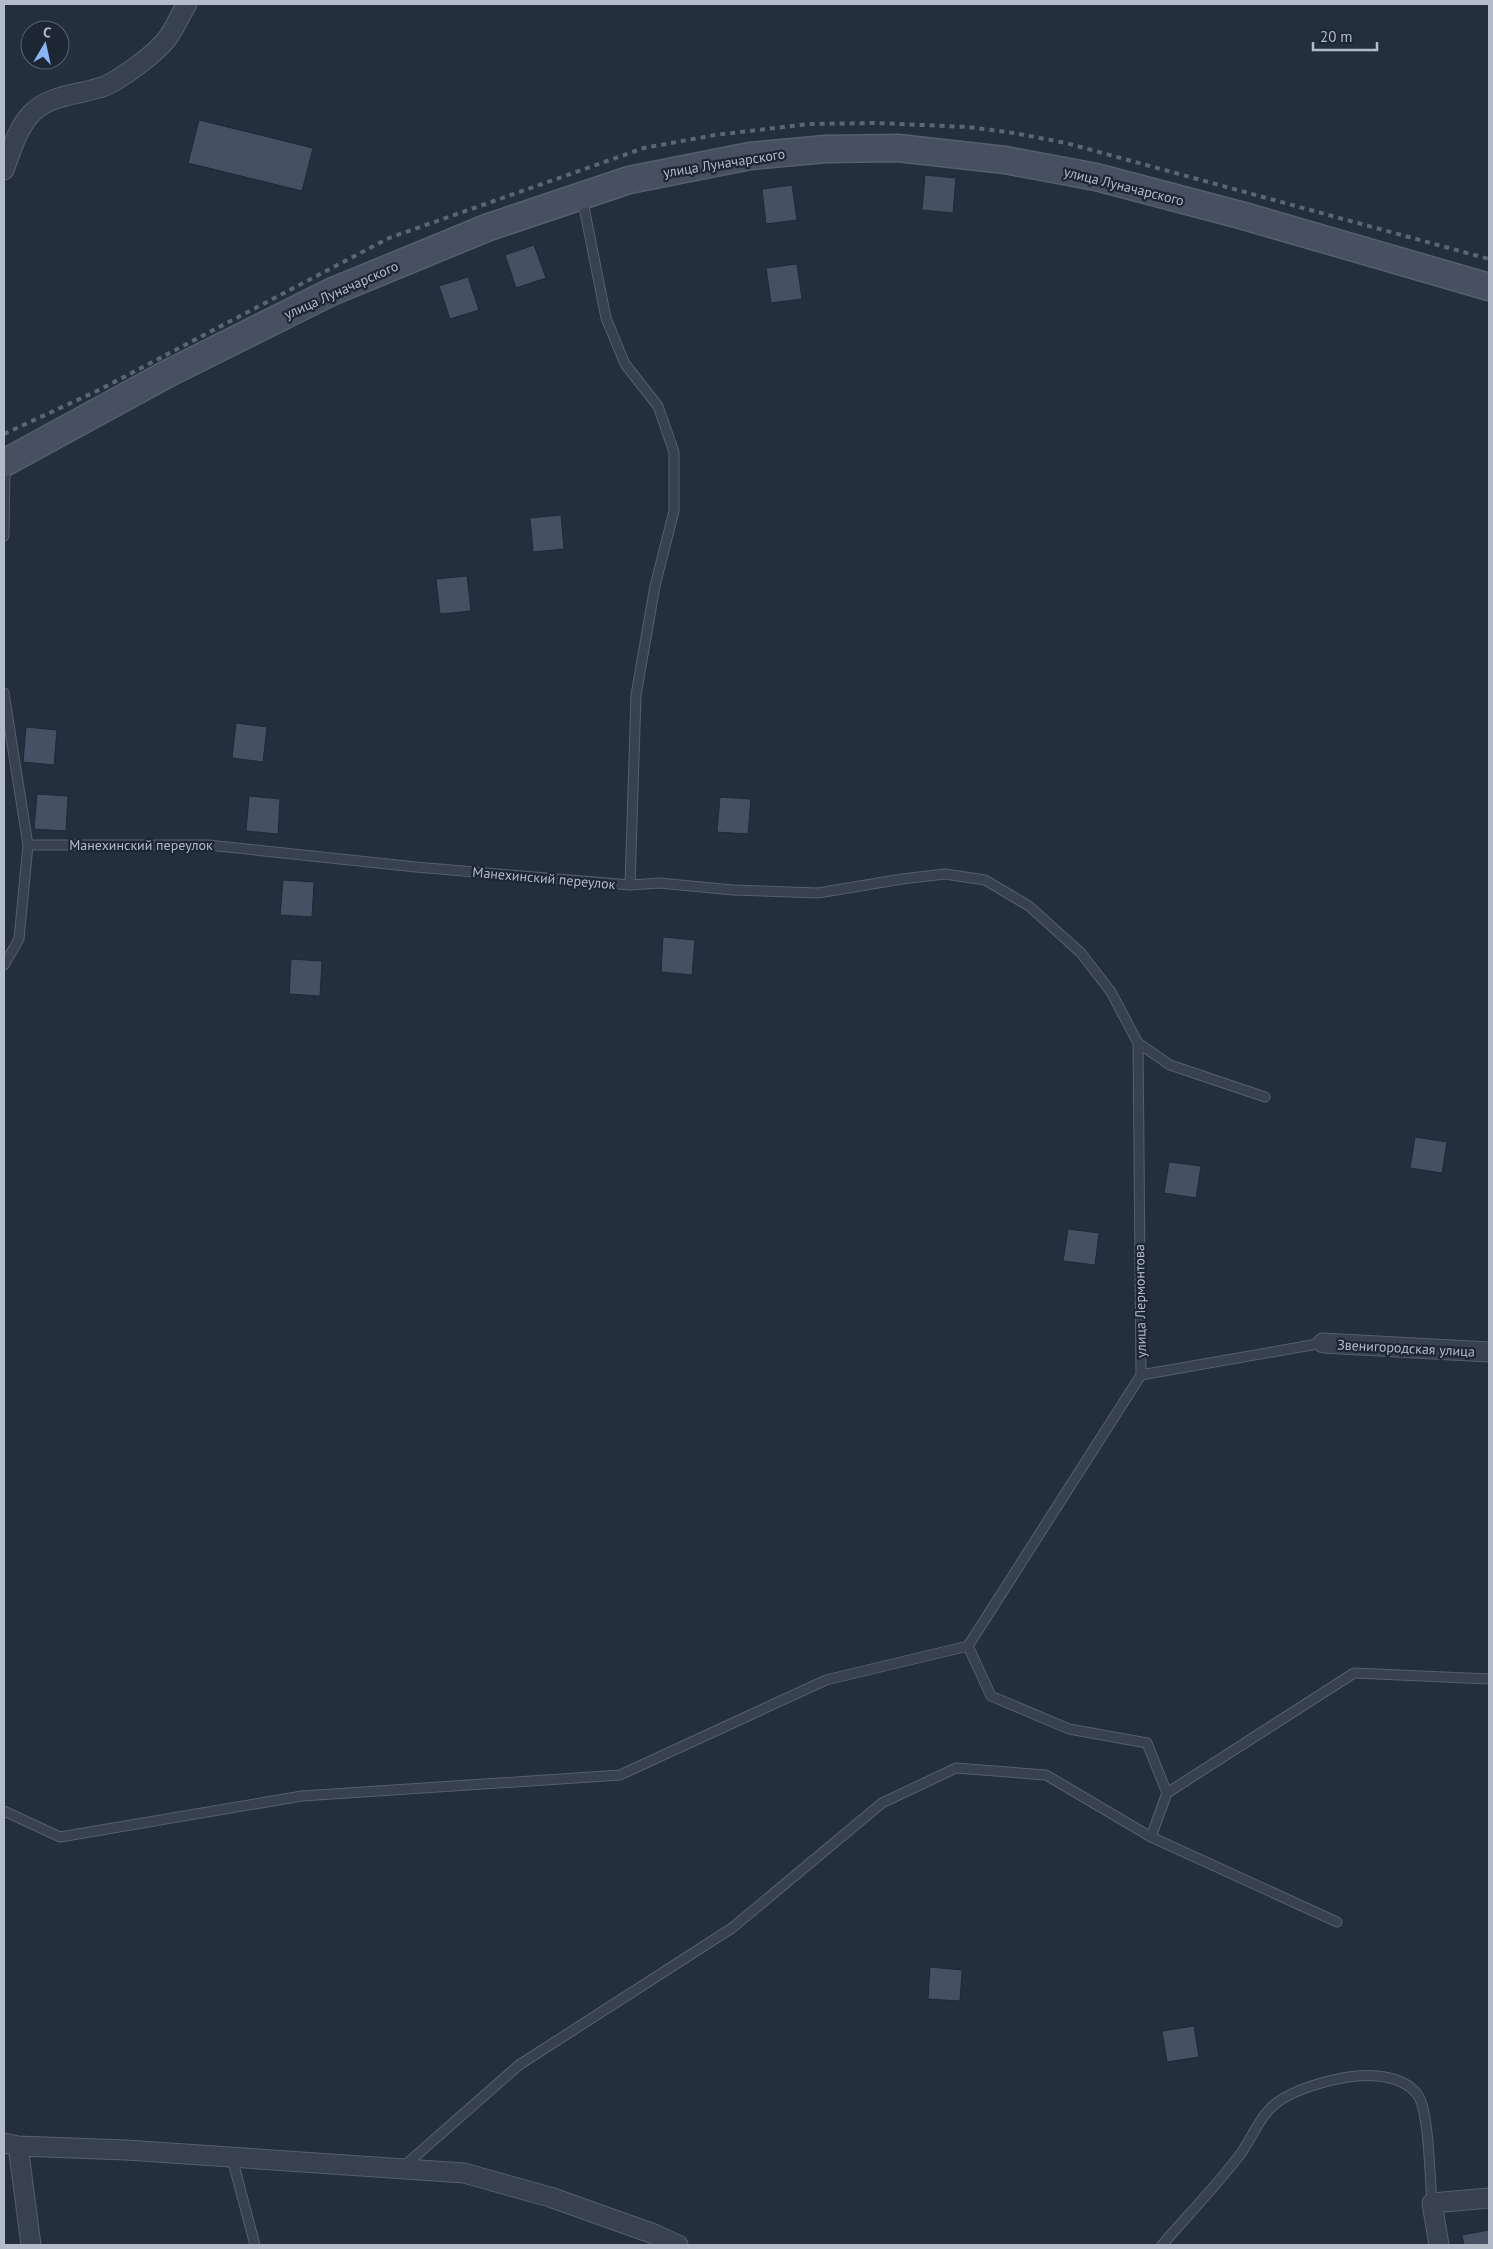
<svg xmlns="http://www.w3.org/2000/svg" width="1493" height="2249" viewBox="0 0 1493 2249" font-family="'PT Sans',sans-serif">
	<rect width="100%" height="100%" fill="#242f3e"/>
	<path fill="#455162" stroke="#1f2835" d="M199,120L313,148L302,191L188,163Z
		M925,175L956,178L953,213L922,210Z
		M792,185L797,220L766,224L762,189Z
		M534,245L546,278L516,288L505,255Z
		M797,264L802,299L771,303L766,268Z
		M468,277L479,310L450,319L439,286Z
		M561,515L564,549L533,552L530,518Z
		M467,576L471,611L440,614L436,579Z
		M236,723L267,727L263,762L232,758Z
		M26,727L57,730L54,765L23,762Z
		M37,794L68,796L66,831L34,829Z
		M249,796L280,799L278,834L246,831Z
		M720,797L751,799L748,834L717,832Z
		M283,880L314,882L312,917L280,915Z
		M663,937L695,940L692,975L661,972Z
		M291,959L322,961L320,996L289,994Z
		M1415,1137L1447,1142L1442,1173L1410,1168Z
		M1169,1162L1201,1166L1196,1198L1164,1193Z
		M1068,1229L1099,1233L1095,1265L1063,1261Z
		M930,1967L962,1970L960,2001L928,1999Z
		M1194,2026L1199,2057L1167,2062L1162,2031Z
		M1489,2230V2245H1464L1462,2235Z"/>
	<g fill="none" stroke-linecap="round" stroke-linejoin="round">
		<defs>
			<path id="lane" d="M582,197L606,318L625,364L658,406L674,452V511L655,586L636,695L630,885
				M4,536L5,465
				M4,693L28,845H208L416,867L630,885L659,883L733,890L818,893L902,879L945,874L985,880L1029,906L1081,953L1111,992L1138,1043L1170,1065L1265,1097
				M4,965L19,939L28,845
				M1138,1043L1141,1375L1323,1343
				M1141,1375L968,1646L991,1696L1069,1729L1147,1743L1167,1793L1151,1837L1337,1922
				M1167,1793L1354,1673L1489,1679
				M4,1811L60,1837L302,1796L620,1775L826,1680L968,1646
				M232,2158L255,2245
				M403,2167L519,2065L732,1928L882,1803L956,1768L1046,1775L1151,1837
				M1162,2245C1187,2216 1215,2187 1239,2156C1250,2142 1256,2124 1268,2111C1287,2088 1348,2073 1377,2076C1392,2077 1411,2083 1419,2097C1429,2115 1430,2180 1432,2203"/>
			<path id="street" d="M4,170C11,151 17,130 30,115C48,94 81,95 105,86C121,79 155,54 166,40C174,30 180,15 187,4
				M1323,1343L1489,1352
				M4,2143L18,2146L126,2150L464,2173L550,2197L654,2234L678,2245
				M18,2146L31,2245
				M1439,2245L1432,2203L1489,2198"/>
			<path id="secondary" d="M4,463L167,374L331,292L489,227L629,180L750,156L826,149L898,148L1005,160L1096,177L1244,216L1489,287"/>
		</defs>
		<use href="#lane" stroke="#565f6c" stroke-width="11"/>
		<use href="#street" stroke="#565f6c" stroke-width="21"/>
		<use href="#secondary" stroke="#565f6c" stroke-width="29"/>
		<use href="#lane" stroke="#38414e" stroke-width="9"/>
		<use href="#street" stroke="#38414e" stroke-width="19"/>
		<use href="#secondary" stroke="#465061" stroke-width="26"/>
		<path stroke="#5a6575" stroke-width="4" stroke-dasharray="5 5" stroke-linecap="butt" d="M4,434L99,390L389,238L644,148L715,135L809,124L876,123L968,127L1014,133L1066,143L1489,259"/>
	</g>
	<g text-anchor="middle" stroke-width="4.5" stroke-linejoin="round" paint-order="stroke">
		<g font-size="14" fill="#b4bcc9" stroke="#1d2633">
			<text transform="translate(724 163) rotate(-9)" y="5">улица Луначарского</text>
			<text transform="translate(1124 186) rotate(14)" y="5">улица Луначарского</text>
			<text transform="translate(341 290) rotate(-24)" y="5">улица Луначарского</text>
			<text x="141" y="850">Манехинский переулок</text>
			<text transform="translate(544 878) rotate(5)" y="5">Манехинский переулок</text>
			<text transform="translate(1140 1301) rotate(-91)" y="5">улица Лермонтова</text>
			<text transform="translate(1406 1348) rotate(3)" y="5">Звенигородская улица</text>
		</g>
	</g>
	<rect width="1493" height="2249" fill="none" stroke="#b4bcc9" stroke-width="10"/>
	<g transform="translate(45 45) rotate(9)"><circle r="24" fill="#1d2633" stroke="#59626f"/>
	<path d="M0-4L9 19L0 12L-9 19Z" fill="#8ab4f8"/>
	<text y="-8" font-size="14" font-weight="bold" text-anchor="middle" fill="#b4bcc9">С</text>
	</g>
	<path d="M1313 42v8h64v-8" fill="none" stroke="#b4bcc9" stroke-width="2.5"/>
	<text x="1320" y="42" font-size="15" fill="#b4bcc9" stroke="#1d2633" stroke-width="4" paint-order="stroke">20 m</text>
</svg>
